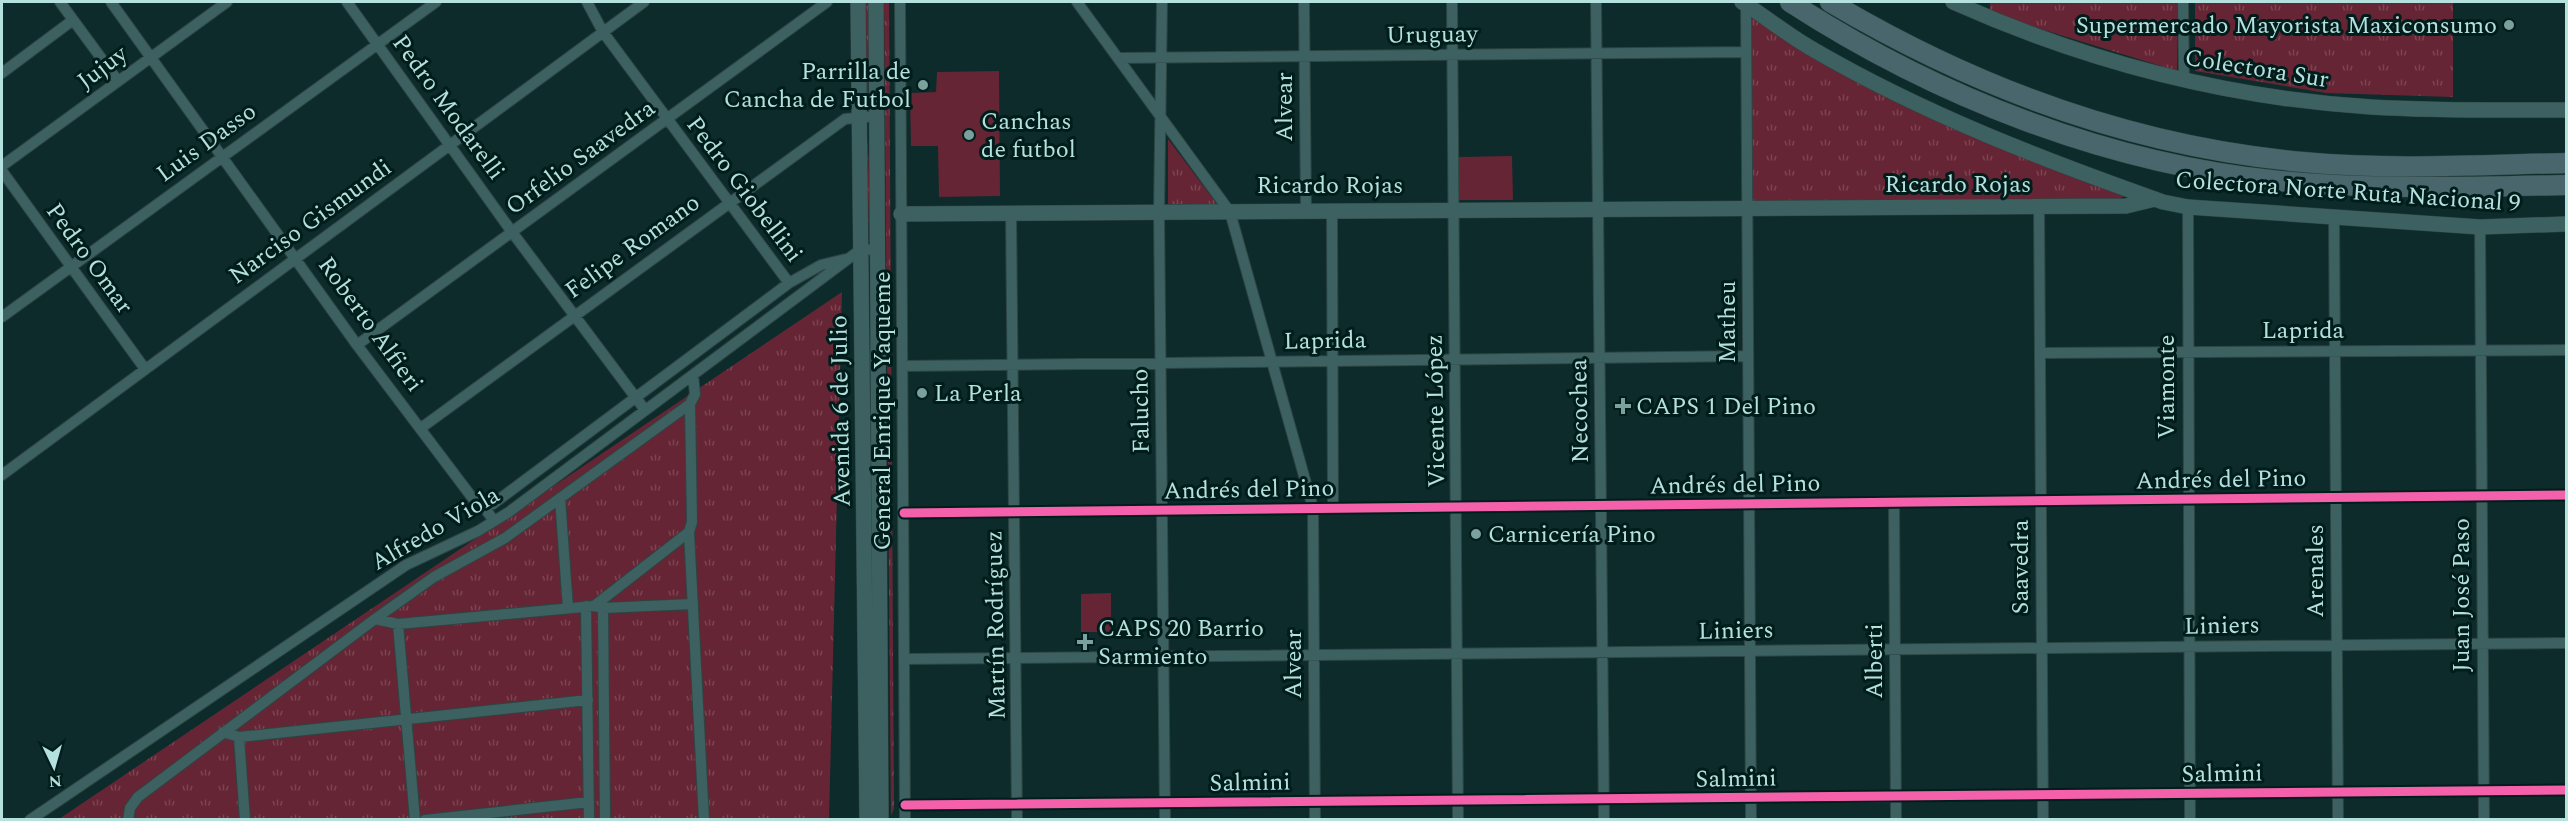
<svg xmlns="http://www.w3.org/2000/svg" width="2568" height="821" viewBox="0 0 2568 821" font-family="Spectral,serif">
	<defs>
		<pattern id="grass-tufts" width="24" height="20" patternUnits="userSpaceOnUse" patternTransform="scale(1.5)"><rect width="24" height="20" fill="#662534"/><path d="M3 7l-1-3M5 7V3M7 7l1-3M15 17l-1-3M17 17v-4M19 17l1-3" fill="none" stroke="#7a4451"/></pattern>
	</defs>
	<rect width="100%" height="100%" fill="#0d2b2a"/>
	<path fill="url(#grass-tufts)" d="M865,2H870L868,95L866,94Z
		M884,2H889L894,809L891,816Z
		M1990,2H2177V71L1999,16L1990,11Z
		M2195,2H2453V97L2326,93L2195,71Z
		M1746,4L1813,50L2020,150L2125,196L2117,200L1748,204Z
		M1168,139L1217,204H1168Z
		M868,143L871,242L869,243L867,144Z
		M842,292L829,819H59Z"/>
	<path fill="#662534" d="M999,71L1000,196L939,197L938,146H911L910,93L936,92L937,72Z
		M1512,156L1513,200H1459V157Z
		M1111,593V632H1081V594Z"/>
	<g fill="none" stroke-linecap="round" stroke-linejoin="round">
		<defs>
			<path id="street" d="M60,2L118,81
				M111,2L357,345L477,504L484,507L494,521
				M347,2L512,232L645,410
				M587,2L603,32L789,283
				M900,2L905,820
				M1077,2L1230,212L1313,508L1315,820
				M1162,2L1159,212L1165,820
				M1304,2L1306,211
				M1452,2L1458,820
				M1596,2L1604,820
				M2183,2L2184,80
				M1746,4L1751,820
				M1118,58L1746,52
				M2,73L73,20
				M2,166L227,2
				M2,171L145,369
				M2039,206L2043,820
				M2188,207L2190,820
				M1332,211L1333,508
				M1011,213L1017,820
				M2334,215L2338,820
				M2480,227L2484,820
				M2,317L436,2
				M357,345L827,2
				M2040,353L2566,350
				M903,366L1748,356
				M693,375L695,394L690,404L692,522L689,532L704,820
				M421,428L845,119L877,116
				M2,475L644,2
				M560,498L568,608
				M1894,502L1896,820
				M484,507L493,504L789,283L821,265L846,259
				M904,513L2566,495
				M586,606L589,820
				M594,606L689,532
				M603,608L605,820
				M375,619L398,624L594,606L603,608L693,604
				M398,624L415,820
				M905,659L2566,643
				M223,732L239,737L588,700
				M239,737L245,820
				M905,805L2566,790
				M30,820L406,565L478,531L509,512L860,250L878,249
				M128,820L130,808L138,797L375,619L434,577L505,538L690,404
				M425,820L589,802"/>
			<path id="secondary" d="M858,2L867,820
				M876,2L881,820
				M1742,2C1766,17 1789,36 1814,50C1924,114 2044,160 2163,202L2188,207L2480,227L2566,224
				M1953,2C2085,61 2226,98 2371,107C2436,111 2501,110 2566,110
				M901,214L2126,206L2155,199"/>
			<path id="highway" d="M1790,2C1935,96 2107,164 2280,181C2375,190 2472,187 2566,185
				M1830,2C1975,88 2135,147 2303,162C2391,170 2479,165 2566,163"/>
		</defs>
		<use href="#street" stroke="#2d4543" stroke-width="12"/>
		<use href="#secondary" stroke="#2d4543" stroke-width="16"/>
		<use href="#highway" stroke="#2d4543" stroke-width="21"/>
		<use href="#street" stroke="#3d6160" stroke-width="10"/>
		<use href="#secondary" stroke="#3d6160" stroke-width="15"/>
		<use href="#highway" stroke="#48666b" stroke-width="20"/>
		<defs>
			<path id="cycleway" d="M904,513L2566,495
				M905,805L2566,790"/>
		</defs>
		<use href="#cycleway" stroke="#001d1c" stroke-width="13"/>
		<use href="#cycleway" stroke="#f560ab" stroke-width="9"/>
	</g>
	<g fill="#7aa19e" stroke="#001d1c" stroke-width="2">
		<circle cx="2509" cy="25" r="6"/>
		<circle cx="923" cy="85" r="6"/>
		<circle cx="969" cy="135" r="6"/>
		<circle cx="922" cy="393" r="6"/>
		<path d="M1620 397h6v6h6v6h-6v6h-6v-6h-6v-6h6z"/>
		<circle cx="1476" cy="534" r="6"/>
		<path d="M1082 633h6v6h6v6h-6v6h-6v-6h-6v-6h6z"/>
	</g>
	<g text-anchor="middle" stroke-width="6" stroke-linejoin="round" paint-order="stroke">
		<g font-size="24" fill="#b4e0dd" stroke="#001d1c" text-anchor="start">
			<text x="2497" y="33" text-anchor="end">Supermercado Mayorista Maxiconsumo</text>
			<text x="911" y="79" text-anchor="end">Parrilla de<tspan x="911" dy="28">Cancha de Futbol</tspan></text>
			<text x="981" y="129">Canchas<tspan x="981" dy="28">de futbol</tspan></text>
			<text x="934" y="401">La Perla</text>
			<text x="1636" y="414">CAPS 1 Del Pino</text>
			<text x="1488" y="542">Carnicería Pino</text>
			<text x="1098" y="636">CAPS 20 Barrio<tspan x="1098" dy="28">Sarmiento</tspan></text>
		</g>
		<g font-size="24" fill="#b4e0dd" stroke="#001d1c">
			<text transform="translate(1432 34) rotate(-1)" y="8">Uruguay</text>
			<text transform="translate(102 67) rotate(-37)" y="8">Jujuy</text>
			<text transform="translate(2257 68) rotate(9)" y="8">Colectora Sur</text>
			<text transform="translate(449 107) rotate(54)" y="8">Pedro Modarelli</text>
			<text transform="translate(1284 107) rotate(-90)" y="8">Alvear</text>
			<text transform="translate(206 142) rotate(-36)" y="8">Luis Dasso</text>
			<text transform="translate(580 157) rotate(-36)" y="8">Orfelio Saavedra</text>
			<text x="1958" y="192">Ricardo Rojas</text>
			<text x="1330" y="193">Ricardo Rojas</text>
			<text transform="translate(745 189) rotate(53)" y="8">Pedro Giobellini</text>
			<text transform="translate(2348 191) rotate(4)" y="8">Colectora Norte Ruta Nacional 9</text>
			<text transform="translate(310 221) rotate(-36)" y="8">Narciso Gismundi</text>
			<text transform="translate(632 246) rotate(-36)" y="8">Felipe Romano</text>
			<text transform="translate(90 258) rotate(54)" y="8">Pedro Omar</text>
			<text transform="translate(1727 322) rotate(-90)" y="8">Matheu</text>
			<text transform="translate(371 324) rotate(54)" y="8">Roberto Alfieri</text>
			<text x="2303" y="338">Laprida</text>
			<text transform="translate(1325 340) rotate(-1)" y="8">Laprida</text>
			<text transform="translate(2166 387) rotate(-90)" y="8">Viamonte</text>
			<text transform="translate(840 411) rotate(-91)" y="8">Avenida 6 de Julio</text>
			<text transform="translate(882 411) rotate(-90)" y="8">General Enrique Yaqueme</text>
			<text transform="translate(1140 411) rotate(-91)" y="8">Falucho</text>
			<text transform="translate(1435 411) rotate(-91)" y="8">Vicente López</text>
			<text transform="translate(1579 411) rotate(-91)" y="8">Necochea</text>
			<text transform="translate(2221 479) rotate(-1)" y="8">Andrés del Pino</text>
			<text transform="translate(1735 484) rotate(-1)" y="8">Andrés del Pino</text>
			<text transform="translate(1249 489) rotate(-1)" y="8">Andrés del Pino</text>
			<text transform="translate(435 528) rotate(-30)" y="8">Alfredo Viola</text>
			<text transform="translate(2020 567) rotate(-90)" y="8">Saavedra</text>
			<text transform="translate(2315 571) rotate(-90)" y="8">Arenales</text>
			<text transform="translate(2461 595) rotate(-90)" y="8">Juan José Paso</text>
			<text transform="translate(995 625) rotate(-91)" y="8">Martín Rodríguez</text>
			<text transform="translate(2222 625) rotate(-1)" y="8">Liniers</text>
			<text transform="translate(1736 630) rotate(-1)" y="8">Liniers</text>
			<text transform="translate(1874 661) rotate(-90)" y="8">Alberti</text>
			<text transform="translate(1293 664) rotate(-90)" y="8">Alvear</text>
			<text transform="translate(2222 773) rotate(-1)" y="8">Salmini</text>
			<text transform="translate(1736 778) rotate(-1)" y="8">Salmini</text>
			<text transform="translate(1250 782) rotate(-1)" y="8">Salmini</text>
		</g>
	</g>
	<rect width="2568" height="821" fill="none" stroke="#b4e0dd" stroke-width="6"/>
	<g transform="translate(54 767) rotate(175)" stroke="#001d1c" stroke-width="4.5" paint-order="stroke">
	<path d="M0-4.5L10 22L0 15L-10 22Z" fill="#b4e0dd"/>
	<text y="-9" font-size="16" font-weight="bold" text-anchor="middle" fill="#b4e0dd">N</text>
	</g>
</svg>
